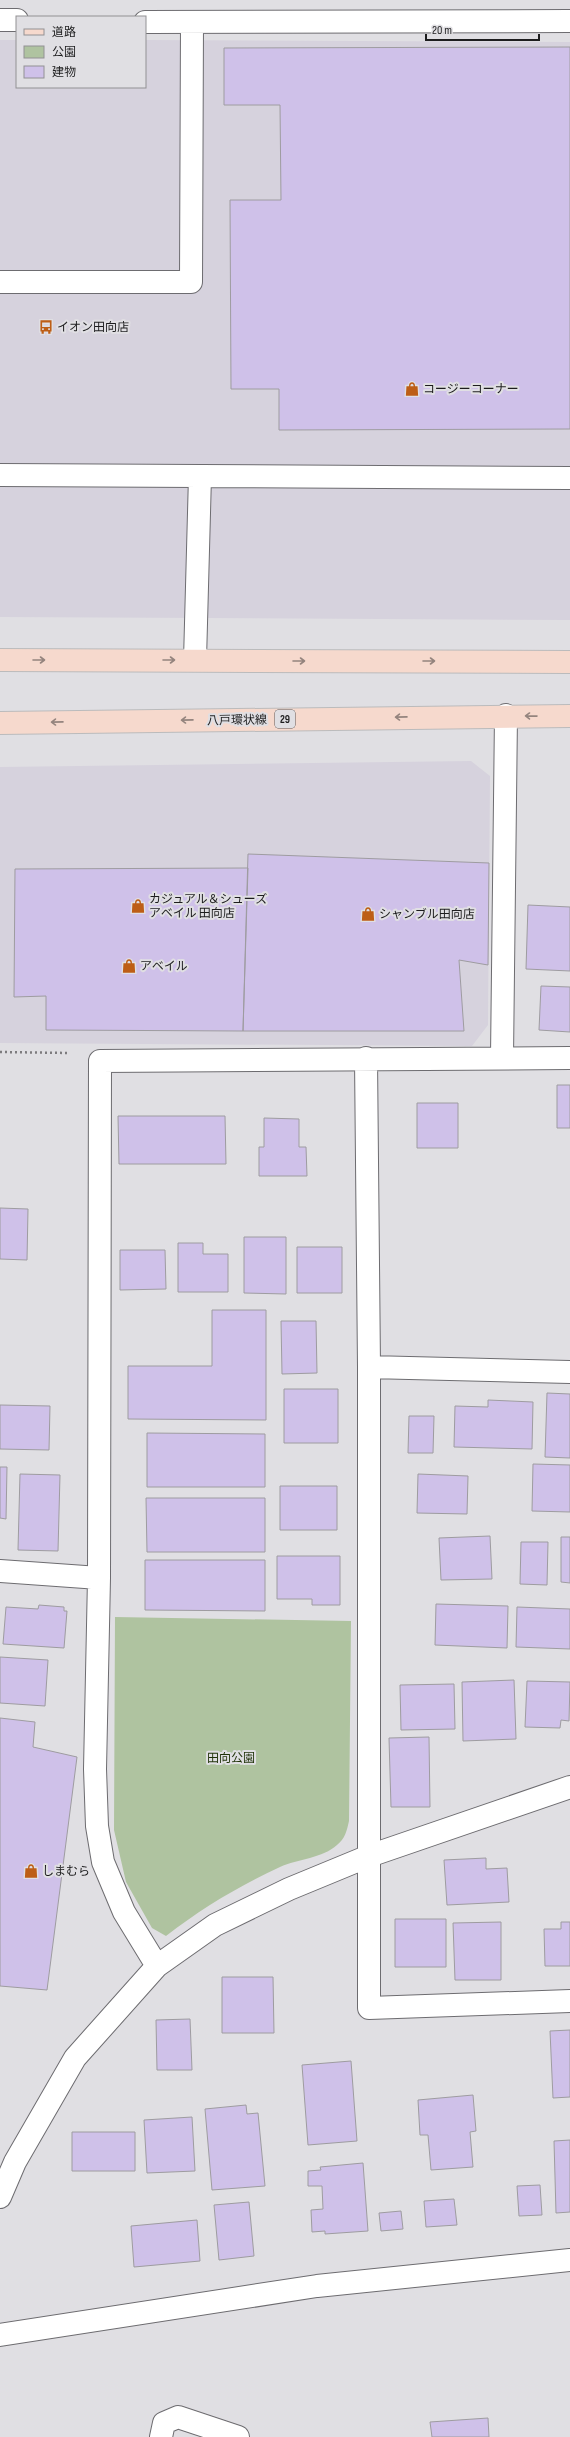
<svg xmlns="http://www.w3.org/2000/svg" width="570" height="2437" viewBox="0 0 570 2437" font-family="'Sofia Sans Condensed','Noto Sans JP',sans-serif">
	<rect width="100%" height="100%" fill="#e0dfe3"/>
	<path fill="#d6d2dd" d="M0,40H17V87H145V40L570,42V620L0,617Z
		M471,761L490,776L488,1025L472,1046L0,1043V767Z"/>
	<path fill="#afc3a0" d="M115,1617L351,1621L349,1821C347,1830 345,1839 337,1845C323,1858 298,1859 280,1867C239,1886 202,1908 166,1936L152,1928L126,1882L114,1830Z"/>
	<path fill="#cfc1e9" stroke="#9e9ca0" d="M570,47V429L279,430V389H231L230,200H281L280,105H224V48Z
		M248,854L489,863L488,965L459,960L464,1031H243Z
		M248,868L243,1031L46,1030V996L14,997L15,869Z
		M528,905L570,907V971L526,969Z
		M541,986L570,987V1032L539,1030Z
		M557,1085H570V1128H557Z
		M417,1103H458V1148H417Z
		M118,1116H225L226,1164H119Z
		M264,1118L299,1119V1147H306L307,1176H259V1147H264Z
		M0,1208L28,1209L27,1260L0,1259Z
		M244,1237H286V1294L244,1293Z
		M178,1243H203V1254H228V1292H178Z
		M297,1247H342V1293H297Z
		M120,1250H165L166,1289L120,1290Z
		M212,1310H266V1420L128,1419V1366H212Z
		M281,1321H316L317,1373L282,1374Z
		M284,1389H338V1443H284Z
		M547,1393L570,1394V1458L545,1457Z
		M488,1400L533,1402L532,1449L454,1447L455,1406L488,1407Z
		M0,1405L50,1406L49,1450L0,1449Z
		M409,1416H434L433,1453H408Z
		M147,1433L265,1434V1487H147Z
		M533,1464L570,1465V1512L532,1511Z
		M0,1467H7L6,1519L0,1518Z
		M20,1474L60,1475L58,1551L18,1550Z
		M418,1474L468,1476L467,1514L417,1513Z
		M280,1486H337V1530H280Z
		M146,1498H265V1552H147Z
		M490,1536L492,1579L441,1580L439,1538Z
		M561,1537H570V1583L561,1582Z
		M521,1542H548L547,1585L520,1584Z
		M277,1556H340V1605H312V1599H277Z
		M145,1560H265V1611L145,1610Z
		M436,1604L508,1606L507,1648L435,1645Z
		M39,1605L64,1607V1611H67L64,1648L3,1644L6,1607L38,1609Z
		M517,1607L570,1609V1649L516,1647Z
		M0,1657L48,1660L45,1706L0,1703Z
		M514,1680L516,1739L463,1741L462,1682Z
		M527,1681L570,1682L569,1721L561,1720L560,1728L525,1727Z
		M454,1684L455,1729L401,1730L400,1685Z
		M0,1718L35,1722L33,1747L77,1757L47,1990L0,1986Z
		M429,1737L430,1807H391L389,1738Z
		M486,1858V1869L507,1868L509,1902L447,1905L444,1860Z
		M395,1919H446V1967H395Z
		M501,1922V1980H455L453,1923Z
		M561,1922H570V1966H545L544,1929H561Z
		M222,1977H273L274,2033H222Z
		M190,2019L192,2070H157L156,2020Z
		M570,2030V2097L553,2098L550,2031Z
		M351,2061L357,2141L308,2145L302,2065Z
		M473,2095L476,2131L470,2132L473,2167L431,2170L428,2135H420L418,2100Z
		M246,2105L247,2114L258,2113L265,2186L212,2190L205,2109Z
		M192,2117L195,2171L147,2173L144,2120Z
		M72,2132H135V2171H72Z
		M570,2140V2212L556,2213L554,2141Z
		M363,2163L368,2231L325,2234V2231L312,2232L311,2210L323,2209L322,2186H308V2171L321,2170L320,2167Z
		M540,2185L542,2215L519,2216L517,2186Z
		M454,2199L457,2225L426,2227L424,2201Z
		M249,2202L254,2256L219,2260L214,2205Z
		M401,2211L403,2229L381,2231L379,2213Z
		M197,2220L200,2261L134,2267L131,2226Z
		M488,2418L489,2437H432L430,2422Z"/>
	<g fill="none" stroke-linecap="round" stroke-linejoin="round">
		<defs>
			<path id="minor" d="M0,20H17
				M145,22L570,21
				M0,282H191L192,22
				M0,475L200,476
				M195,660L200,476L570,478
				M502,1057L506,715
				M366,1058L369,1367V2008L570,2001
				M369,1367L570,1372
				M0,1571L99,1578
				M157,1966L124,1912L103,1862L97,1826L95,1769L99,1578L100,1061L570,1058
				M0,2197L15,2162L75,2058L157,1966L215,1925L289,1889L369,1856L570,1787
				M0,2335L317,2286L570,2260
				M161,2437L164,2423L178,2417L238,2437"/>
			<path id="major" d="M0,660L570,662
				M0,723L570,716"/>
		</defs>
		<use href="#minor" stroke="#6d6c70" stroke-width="24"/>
		<use href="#major" stroke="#bbbbbc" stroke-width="24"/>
		<path stroke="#7c7b7e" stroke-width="2.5" stroke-dasharray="2 3" stroke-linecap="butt" d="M0,1052L69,1053"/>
		<use href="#minor" stroke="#fff" stroke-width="22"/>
		<use href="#major" stroke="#f6d9cd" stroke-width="22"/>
	</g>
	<defs><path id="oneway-shaft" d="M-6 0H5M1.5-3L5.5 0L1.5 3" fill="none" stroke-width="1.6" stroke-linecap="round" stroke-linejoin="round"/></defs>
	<g stroke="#94847e">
		<use href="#oneway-shaft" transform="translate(39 660)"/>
		<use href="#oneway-shaft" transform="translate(169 660)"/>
		<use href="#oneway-shaft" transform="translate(299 661)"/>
		<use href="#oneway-shaft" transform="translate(429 661)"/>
		<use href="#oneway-shaft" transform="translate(531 716) rotate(-179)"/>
		<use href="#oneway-shaft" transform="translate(401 717) rotate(179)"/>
		<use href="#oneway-shaft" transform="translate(187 720) rotate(179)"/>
		<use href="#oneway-shaft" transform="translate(57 722) rotate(179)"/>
	</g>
	<defs>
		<symbol id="bus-bare" viewBox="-9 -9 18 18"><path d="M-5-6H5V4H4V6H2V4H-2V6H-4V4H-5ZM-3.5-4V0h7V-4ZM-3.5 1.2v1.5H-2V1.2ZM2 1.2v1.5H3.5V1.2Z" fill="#bd5e16" stroke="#e0dfe3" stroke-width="2.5" paint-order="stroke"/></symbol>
		<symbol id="shop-bare" viewBox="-9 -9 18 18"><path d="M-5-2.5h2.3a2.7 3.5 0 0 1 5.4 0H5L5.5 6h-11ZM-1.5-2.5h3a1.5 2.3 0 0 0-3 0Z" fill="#bd5e16" stroke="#e0dfe3" stroke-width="2.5" paint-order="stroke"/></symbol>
	</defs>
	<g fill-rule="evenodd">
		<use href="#bus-bare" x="36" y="317" width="20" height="20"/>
		<use href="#shop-bare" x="402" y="379" width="20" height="20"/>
		<use href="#shop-bare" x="128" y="896" width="20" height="20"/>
		<use href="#shop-bare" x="358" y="904" width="20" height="20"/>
		<use href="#shop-bare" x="119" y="956" width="20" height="20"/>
		<use href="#shop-bare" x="21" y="1861" width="20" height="20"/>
	</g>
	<g text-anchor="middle" stroke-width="4" stroke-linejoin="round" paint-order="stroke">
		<rect fill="#e0dfe3" stroke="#585759" stroke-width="1" x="275" y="710" width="20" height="18" rx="3"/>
		<g font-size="11" font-weight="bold" fill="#1d1d1e">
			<text x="285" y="723">29</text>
		</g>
		<g font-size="12" fill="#1d1d1e" stroke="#e0dfe3" text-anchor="start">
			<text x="57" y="331">イオン田向店</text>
			<text x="423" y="393">コージーコーナー</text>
			<text x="149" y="903">カジュアル＆シューズ<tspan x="149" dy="14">アベイル 田向店</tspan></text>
			<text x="379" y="918">シャンブル田向店</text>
			<text x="140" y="970">アベイル</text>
			<text x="42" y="1875">しまむら</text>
		</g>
		<g font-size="12" fill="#1d1d1e" stroke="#e0dfe3">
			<text transform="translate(237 720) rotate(-1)" y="4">八戸環状線</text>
		</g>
		<g font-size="12" fill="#1f3208" stroke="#e0dfe3">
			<text x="231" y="1762">田向公園</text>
		</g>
	</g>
	<rect x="16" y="16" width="130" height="72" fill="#e0dfe3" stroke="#929194"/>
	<rect x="24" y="29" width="20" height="6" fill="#f6d9cd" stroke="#929194"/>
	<text x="52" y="36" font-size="12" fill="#1d1d1e">道路</text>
	<rect x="24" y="46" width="20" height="12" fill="#afc3a0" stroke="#929194"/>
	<text x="52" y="56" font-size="12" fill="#1d1d1e">公園</text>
	<rect x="24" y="66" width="20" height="12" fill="#cfc1e9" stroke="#929194"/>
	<text x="52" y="76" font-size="12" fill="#1d1d1e">建物</text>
	<path d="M426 34v6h113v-6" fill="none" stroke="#1d1d1e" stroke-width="2"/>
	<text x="432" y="34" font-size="12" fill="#1d1d1e" stroke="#e0dfe3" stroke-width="3" paint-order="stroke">20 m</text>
</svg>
